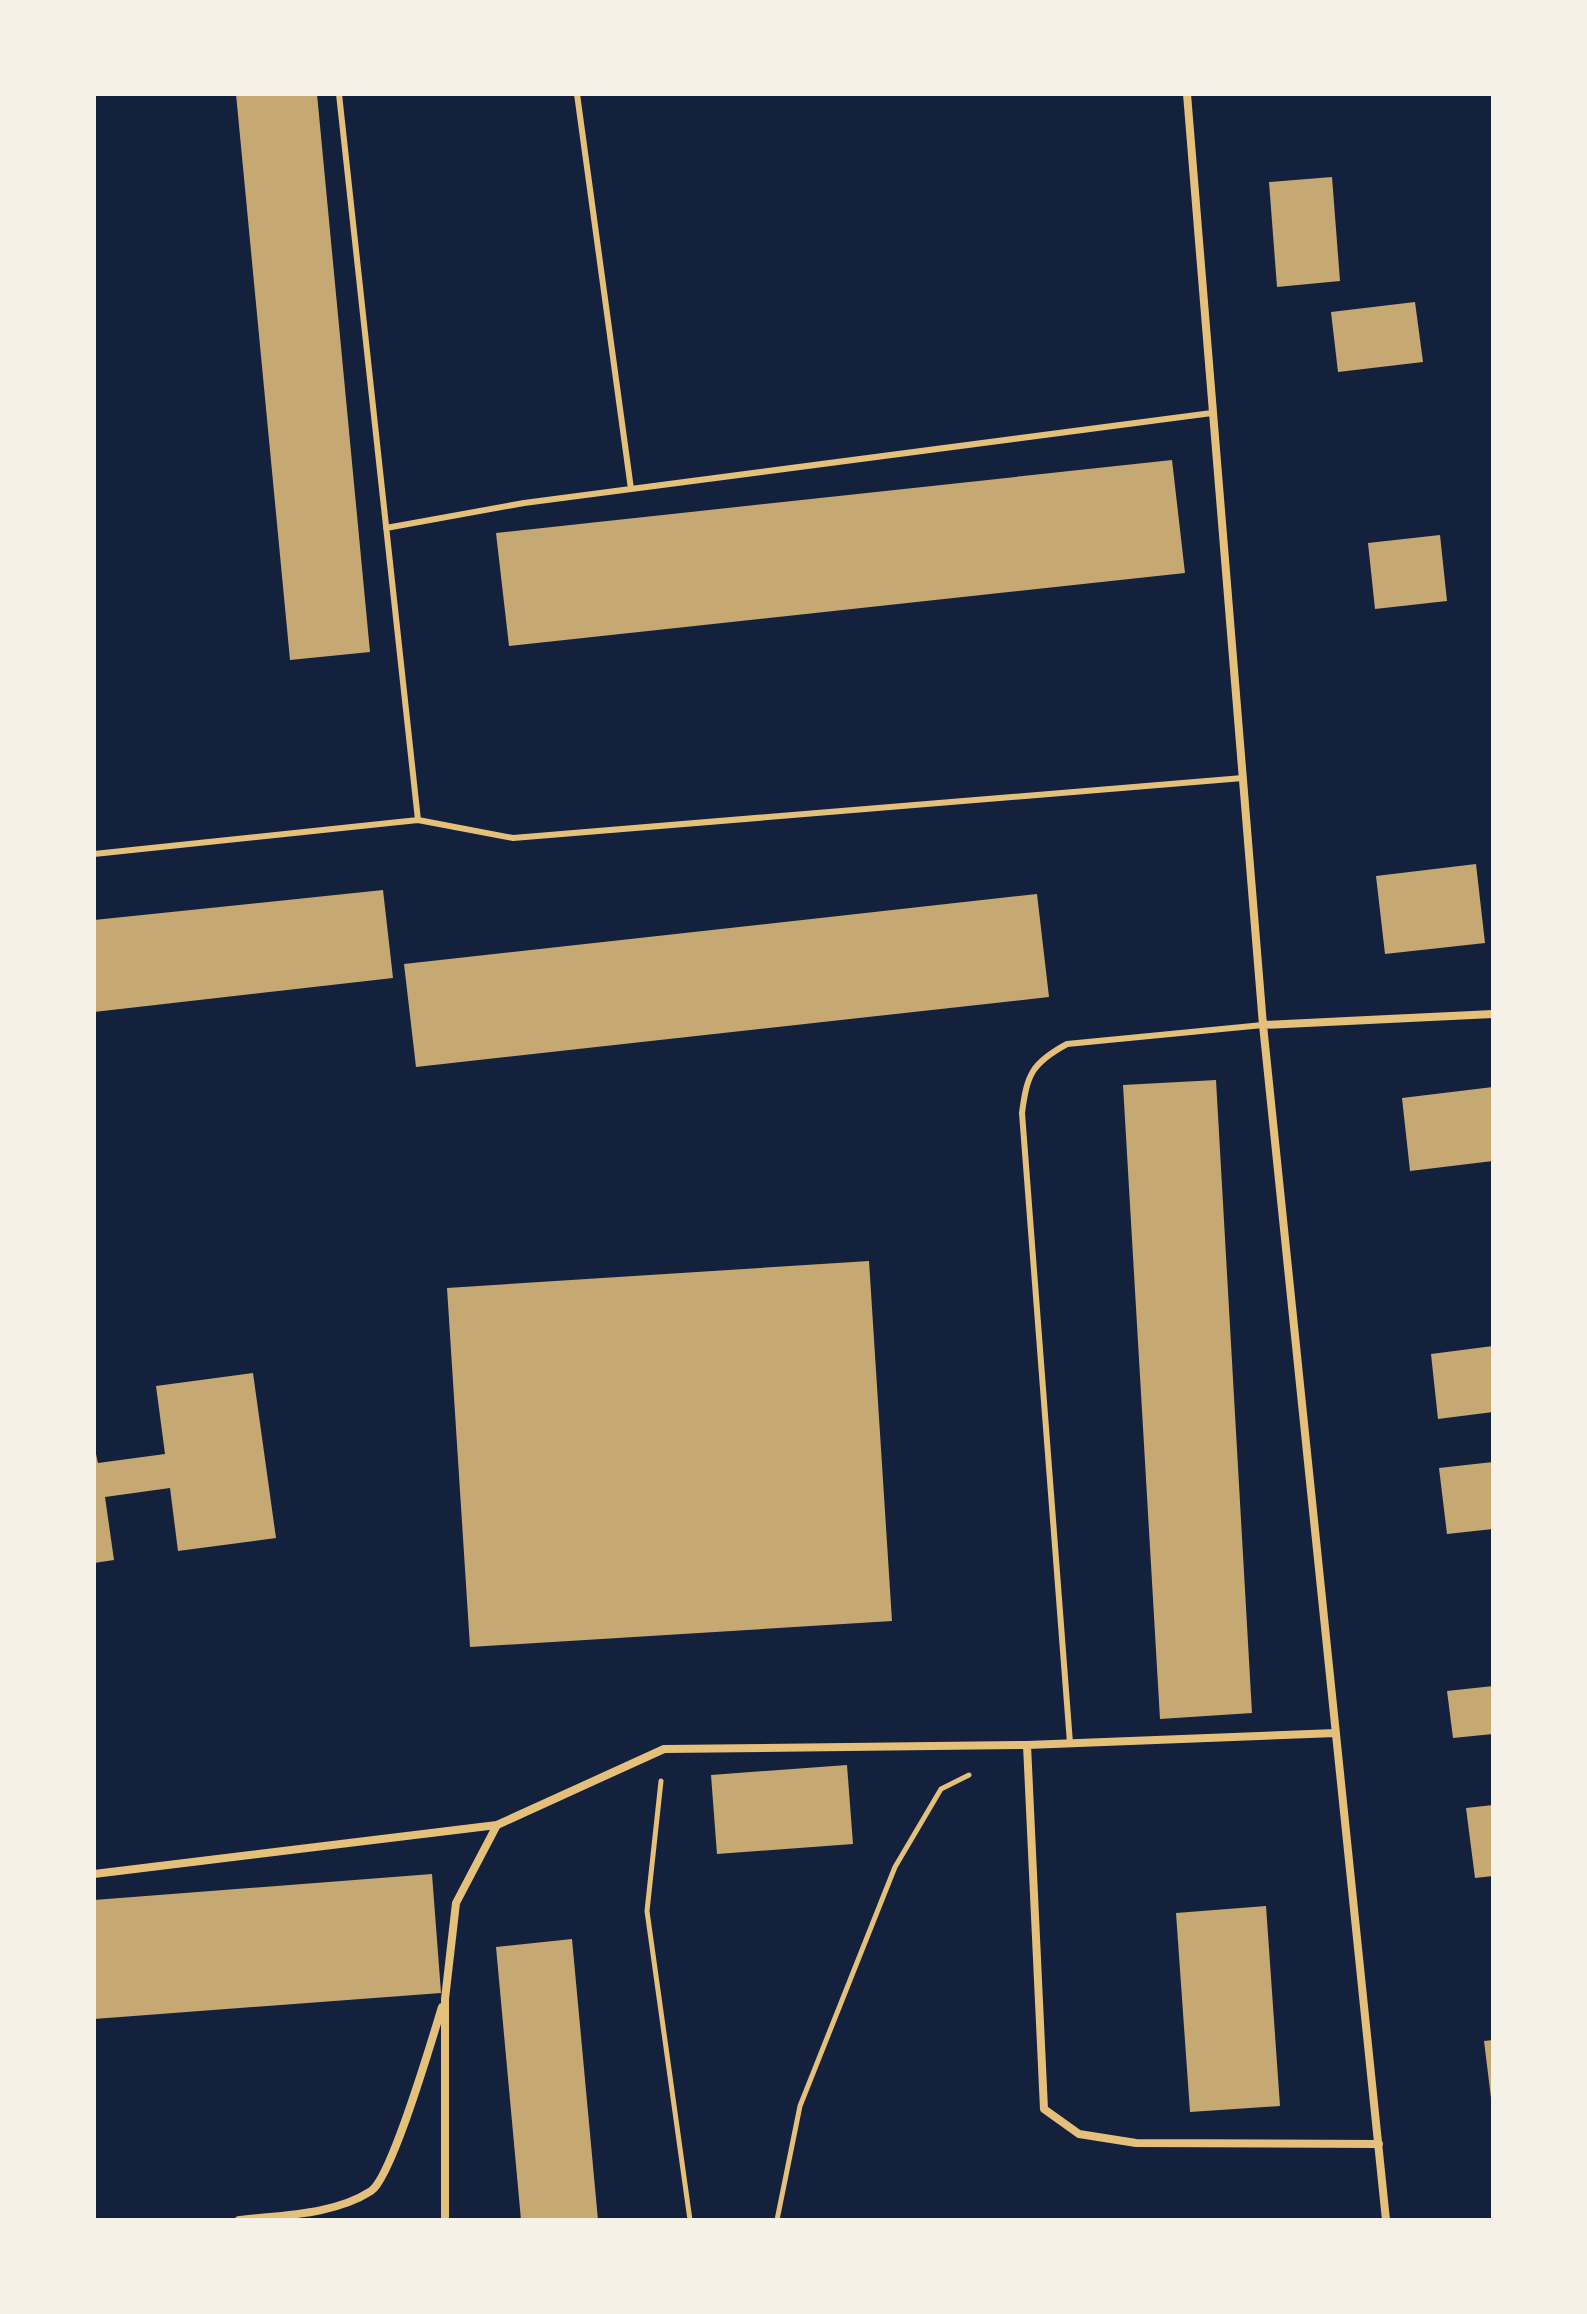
<svg xmlns="http://www.w3.org/2000/svg" width="1587" height="2314" viewBox="0 0 1587 2314" font-family="'Roboto Condensed',sans-serif">
	<rect width="100%" height="100%" fill="#14213d"/>
	<path fill="#c6a872" d="M236,94H317L370,652L290,660Z
		M1332,177L1340,281L1277,287L1269,182Z
		M1415,302L1423,362L1338,372L1331,312Z
		M1172,460L1185,573L509,646L496,533Z
		M1440,535L1447,601L1375,609L1368,543Z
		M1476,864L1485,943L1385,954L1376,876Z
		M383,890L393,978L94,1012V920Z
		M1037,894L1049,997L416,1067L404,964Z
		M1216,1080L1252,1713L1160,1719L1123,1085Z
		M1493,1087V1161L1410,1171L1402,1098Z
		M869,1261L892,1621L470,1647L447,1288Z
		M1493,1346V1412L1438,1419L1431,1354Z
		M253,1373L276,1538L178,1551L170,1488L105,1497L114,1560L94,1563V1445L98,1463L165,1454L156,1386Z
		M1493,1462V1529L1447,1534L1439,1468Z
		M1493,1686V1734L1453,1738L1447,1691Z
		M847,1765L853,1844L717,1854L711,1775Z
		M1493,1805V1876L1475,1878L1466,1808Z
		M432,1874L441,1993L94,2019V1900Z
		M1266,1906L1280,2106L1190,2112L1176,1913Z
		M572,1939L598,2220H521L496,1947Z
		M1493,2040V2098H1491L1484,2041Z"/>
	<g fill="none" stroke-linecap="round" stroke-linejoin="round">
		<path stroke="#e5c07b" stroke-width="5" d="M661,1781L647,1911L690,2220
			M777,2220L800,2106L895,1867L941,1789L969,1775"/>
		<path stroke="#e5c07b" stroke-width="6" d="M339,94L418,820
			M577,94L631,489
			M386,528L524,503L1212,413
			M94,854L418,820L513,838L1243,778
			M1070,1743L1022,1113C1027,1074 1032,1063 1067,1044L1263,1025"/>
		<path stroke="#e5c07b" stroke-width="8" d="M1187,94L1263,1025L1386,2220
			M1263,1025L1493,1014
			M1027,1745L1044,2109L1079,2134L1136,2143L1379,2144
			M94,1874L497,1825
			M239,2220C282,2215 334,2215 371,2191C392,2177 432,2039 442,2007
			M445,2220V1999L456,1903L497,1825L664,1749L1027,1745L1336,1733"/>
	</g>
	<rect width="1587" height="2314" fill="none" stroke="#f6f1e7" stroke-width="192"/>
</svg>
